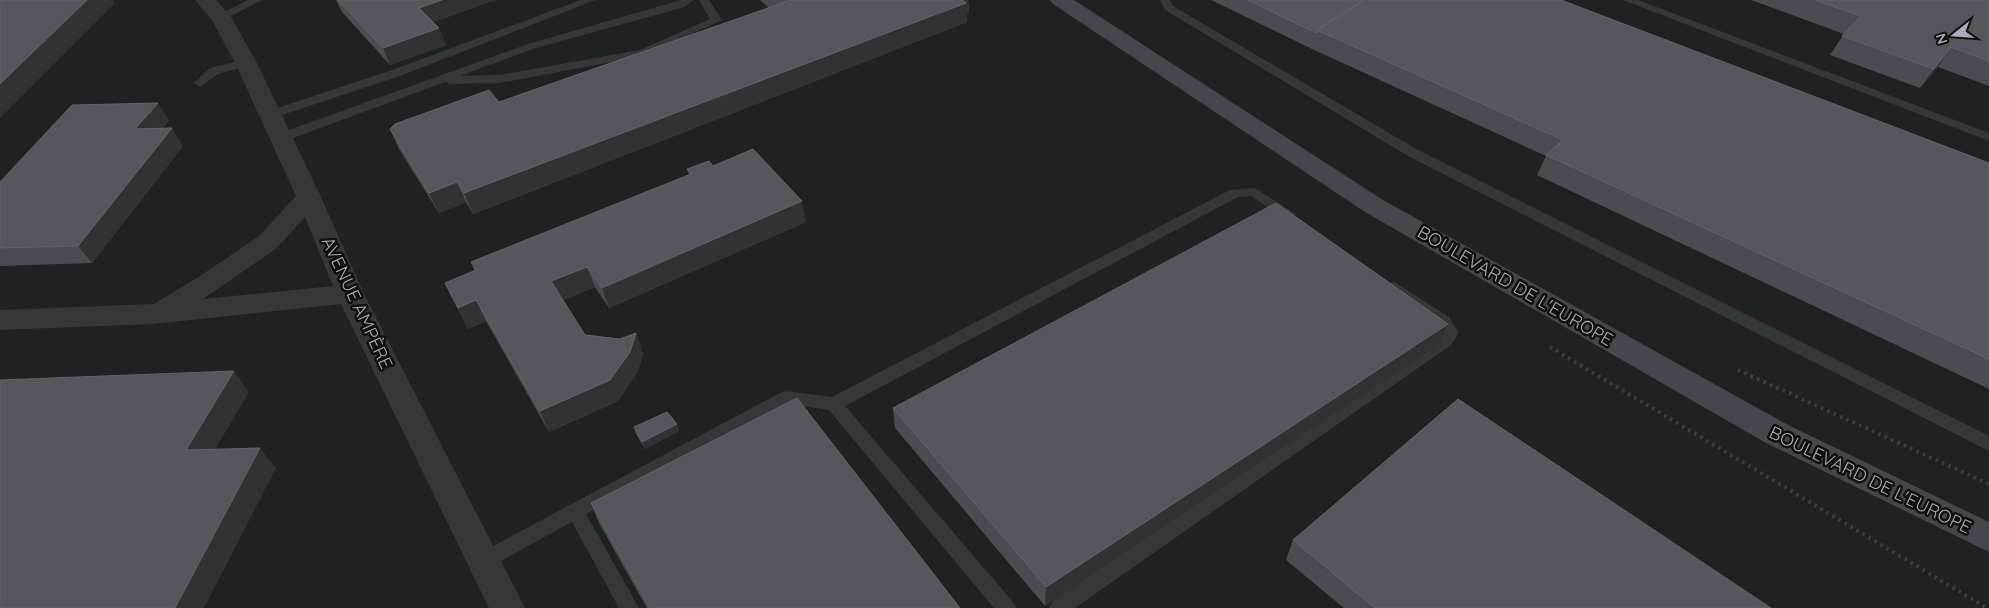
<svg xmlns="http://www.w3.org/2000/svg" width="1989" height="608" viewBox="0 0 1989 608" font-family="Quicksand,sans-serif">
	<rect width="100%" height="100%" fill="#141516"/>
	<path fill="#202123" d="M0,0H1989V608H0Z"/>
	<g fill="none" stroke-linecap="round" stroke-linejoin="round">
		<path stroke="#3c3e42" stroke-width="4" stroke-dasharray="2.5 4.5" stroke-linecap="butt" d="M1550,347L1987,608
			M1738,370L1989,484"/>
		<path fill="#36373b" fill-rule="evenodd" d="M248,0H262L225,19H217L215,17Z
			M581,0H596L400,76L273,118H265L263,115L265,112L392,70Z
			M681,0H693L685,7L536,48L460,76L500,75L640,50L710,19L699,0H709L722,20L643,56L500,83L450,84L445,82L285,141H275L274,138L275,135L528,44Z
			M1160,0H1170L1173,6L1418,150L1989,436V451L1408,156L1165,10Z
			M1623,0H1638L1989,133V141Z
			M246,59L252,63L250,65L218,74L200,87L194,83L210,68Z
			M1255,188L1294,213L1296,216L1294,219H1284L1252,196L1238,197L845,406L1013,602L1016,608H994L829,410L788,404L586,514L639,608H619L572,522L490,567L483,569L476,567L474,561L476,555L780,393L786,391L832,397L1230,190Z
			M1393,281L1449,317L1459,333L1451,345L1075,608H1049L1052,602L1441,337L1443,333L1439,325L1388,290L1386,286Z"/>
		<path fill="#36373b" fill-rule="evenodd" d="M195,0H216L231,17L257,63L321,197L364,294L525,608H489L341,304L153,324L0,330V310L154,304L200,276L259,236L296,196L235,63L212,20ZM305,217L333,286L203,299L277,248Z"/>
		<path fill="#44474b" fill-rule="evenodd" d="M1050,0H1074L1383,200L1788,425L1989,522V552L1766,443L1365,212L1053,4Z"/>
	</g>
	<path fill="#4a4c51" d="M336,0H495L433,22L446,45L390,65L342,12Z
		M760,0H968L969,13H966L967,22L473,214L466,202L439,213L399,149L390,129L499,102L769,8Z
		M1211,0H1561L1989,163V389L1537,175L1546,156L1312,49Z
		M1751,0H1989V86L1938,67L1920,88L1830,55L1844,34Z
		M169,120L162,129L183,146L92,263L0,266V182Z
		M713,166L806,222L609,308L595,287L563,300L585,335L620,339L636,333L643,354L637,373L618,401L549,432L486,321L468,329L445,283L475,271L471,262L689,175L687,169Z
		M1439,345L1045,606L895,428L893,408Z
		M677,424L679,431L645,449L636,434L634,427Z
		M591,503L960,608H647L599,523Z
		M1293,540L1771,608H1344L1286,560Z"/>
	<path fill="#303235" d="M87,0H113L115,3L0,118V84Z
		M442,0H495L426,25L419,8Z
		M958,0H968L969,13H966L967,22L473,214L464,193Z
		M439,28L446,45L390,65L383,48Z
		M1951,47L1938,67L1920,88L1934,69Z
		M158,103L169,120L147,147L135,129Z
		M172,128L183,146L92,263L78,246Z
		M457,182L466,202L439,213L429,193Z
		M802,201L806,222L609,308L602,288Z
		M587,267L595,287L559,302L551,281Z
		M476,300L486,321L468,329L458,308Z
		M1448,324L1439,345L1045,606L1046,587Z
		M636,333L643,354L637,373L618,401L549,432L540,411Z
		M234,371L249,392L203,470L186,450Z
		M677,424L679,431L645,449L642,442Z
		M260,448L276,468L204,608H175Z"/>
	<path fill="#54575b" stroke="#616469" d="M0,0H87L0,84Z
		M338,0H442L419,8L439,28L383,48Z
		M791,0H962L966,3L464,193L457,182L429,193L390,129L395,124L489,90L499,102Z
		M1248,0H1364L1317,30L1319,31L1316,33Z
		M1364,0H1561L1989,163V359L1546,155L1563,140L1317,30Z
		M1815,0H1989V61L1951,47L1934,69L1842,36L1861,16Z
		M158,103L135,129L172,128L78,246L0,248V182L72,105Z
		M753,149L802,201L602,288L587,267L551,281L585,335L620,339L636,333L630,352L610,380L540,411L476,300L458,308L445,283L476,270L471,262L691,174L687,169L709,161L713,166Z
		M1276,203L1448,324L1046,587L893,408Z
		M234,371L186,450L260,448L175,608H0V380Z
		M797,398L960,608H650L591,503Z
		M1458,399L1771,608H1375L1293,540Z
		M667,412L677,424L642,442L634,427Z"/>
	<g text-anchor="middle" stroke-width="5" stroke-linejoin="round" paint-order="stroke">
		<g font-size="18" fill="#a7aeb5" stroke="#0f1011">
			<text transform="translate(1515 286) rotate(30)" y="6">BOULEVARD DE L'EUROPE</text>
			<text transform="translate(357 303) rotate(65)" y="6">AVENUE AMPÈRE</text>
			<text transform="translate(1870 480) rotate(26)" y="6">BOULEVARD DE L'EUROPE</text>
		</g>
	</g>
	<g transform="translate(1954 35) rotate(253)" stroke="#0f1011" stroke-width="4" paint-order="stroke">
	<path d="M0-4L9 19L0 12L-9 19Z" fill="#a7aeb5"/>
	<text y="-8" font-size="14" font-weight="bold" text-anchor="middle" fill="#a7aeb5">N</text>
	</g>
</svg>
